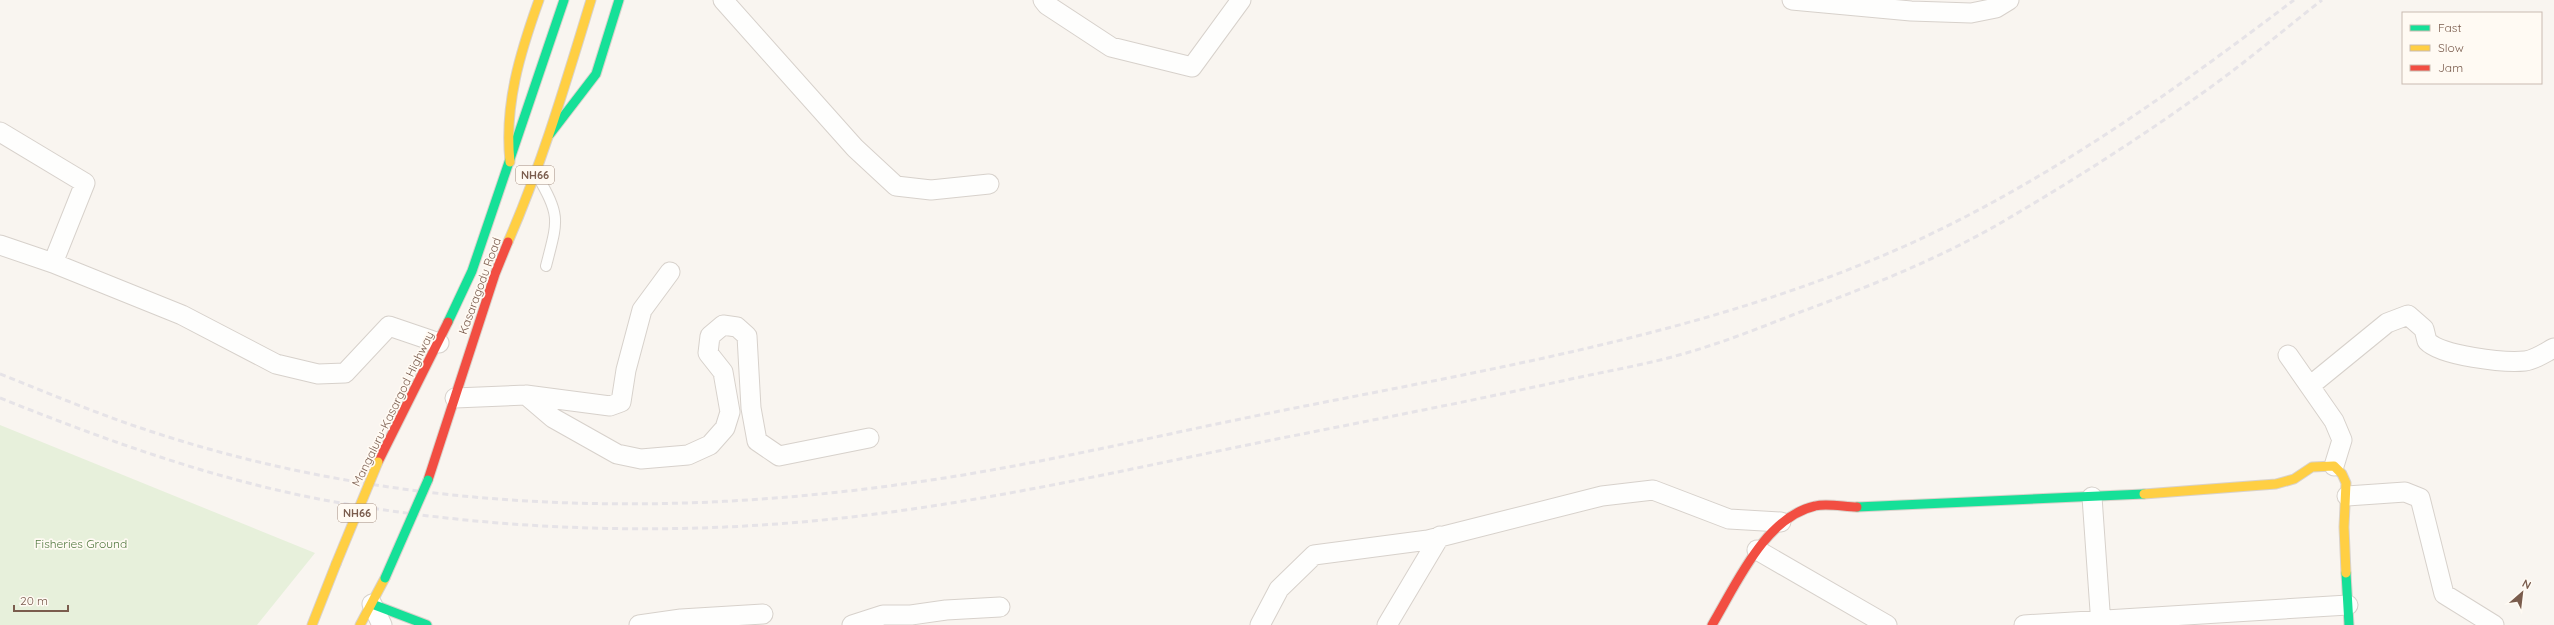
<svg xmlns="http://www.w3.org/2000/svg" width="2554" height="625" viewBox="0 0 2554 625" font-family="Quicksand,sans-serif">
	<rect width="100%" height="100%" fill="#f9f5f0"/>
	<path fill="#e7f0db" d="M0,425L315,553L257,625H0Z"/>
	<g fill="none" stroke-linecap="round" stroke-linejoin="round">
		<defs>
			<path id="lane" d="M537,175C561,217 558,219 546,266"/>
			<path id="street" d="M723,0L855,148L896,186L931,190L989,184
				M1043,0L1047,5L1111,47L1192,67L1241,0
				M1792,0L1911,11L1971,13L1996,8L2009,0
				M0,132L85,183L53,263L182,315L276,364L318,374L345,373L389,326L439,343
				M0,245L53,263
				M2288,355L2334,421L2342,440L2334,466
				M2311,385L2387,323L2408,315L2424,329L2427,341C2441,356 2504,363 2525,361C2535,360 2546,352 2554,348
				M526,395L553,418L617,454L641,459L688,455L710,445L725,428L730,412L723,372L708,353L710,336L723,325L737,327L747,336L751,408L757,441L779,456L869,438
				M455,398L526,395L610,406L621,402L626,370L642,310L670,272
				M2347,496L2405,492L2420,498L2444,594L2494,625
				M2092,497L2101,625
				M1757,550L1887,625
				M372,604L382,625
				M639,625L681,619L763,614
				M852,625L883,615H911L946,610L1000,607
				M1260,625L1279,589L1314,555L1428,540L1602,496L1653,490L1729,519L1781,522
				M1387,625L1440,536
				M2024,625L2348,605"/>
			<path id="fast" d="M550,134L596,74L619,0
				M448,322L472,271L564,0
				M1857,507L2144,494
				M2346,573L2349,625
				M372,604L427,625"/>
			<path id="slow" d="M510,162C504,105 520,53 539,0
				M508,242C542,164 566,82 591,0
				M2144,494L2276,484L2294,479L2312,467L2334,466L2342,474L2346,483L2344,527L2346,573
				M312,625L336,564
				M360,625L385,578"/>
			<path id="jam" d="M378,462L448,322
				M428,480L495,274L508,242
				M1712,625C1736,585 1765,517 1815,506C1827,503 1845,507 1857,507"/>
		</defs>
		<use href="#lane" stroke="#d7d1cb" stroke-width="12"/>
		<use href="#street" stroke="#d7d1cb" stroke-width="21"/>
		<use href="#fast" stroke="#d9d2cb" stroke-width="11"/>
		<use href="#slow" stroke="#d9d2cb" stroke-width="11"/>
		<use href="#jam" stroke="#d9d2cb" stroke-width="11"/>
		<use href="#lane" stroke="#fefefd" stroke-width="10"/>
		<use href="#street" stroke="#fefefd" stroke-width="19"/>
		<use href="#fast" stroke="#16e098" stroke-width="9"/>
		<use href="#slow" stroke="#ffcf43" stroke-width="9"/>
		<use href="#jam" stroke="#f24e42" stroke-width="9"/>
		<path stroke="#e6e3e7" stroke-width="3" stroke-dasharray="6 4" stroke-linecap="butt" d="M0,374C53,395 105,417 159,434C398,511 655,519 903,484C1023,468 1142,439 1260,415C1477,371 1701,337 1905,246C2045,183 2171,93 2294,0
			M0,398C110,442 224,483 341,503C502,531 670,536 833,519C976,504 1116,472 1257,443C1362,422 1467,402 1571,379C1607,371 1644,365 1679,355C1719,344 1757,329 1795,314C1868,287 1942,258 2009,218C2079,177 2149,132 2215,84C2252,57 2286,28 2322,0"/>
		<defs>
			<path id="fast-bridge" d="M385,578L428,480"/>
			<path id="slow-bridge" d="M336,564L378,462"/>
		</defs>
		<use href="#fast-bridge" stroke="#dad1cc" stroke-width="11" stroke-linecap="butt"/>
		<use href="#slow-bridge" stroke="#dad1cc" stroke-width="11" stroke-linecap="butt"/>
		<use href="#fast-bridge" stroke="#16e098" stroke-width="9"/>
		<use href="#slow-bridge" stroke="#ffcf43" stroke-width="9"/>
	</g>
	<g text-anchor="middle" stroke-width="3.5" stroke-linejoin="round" paint-order="stroke">
		<g fill="#fffaf3" stroke="#a28b7f" stroke-width="1">
			<rect x="516" y="166" width="38" height="18" rx="3"/>
			<rect x="338" y="504" width="38" height="18" rx="3"/>
		</g>
		<g font-size="11" font-weight="bold" fill="#7a5c4d">
			<text x="535" y="179">NH66</text>
			<text x="357" y="517">NH66</text>
		</g>
		<g font-size="12" fill="#7a5c4d" stroke="#fffaf3">
			<text transform="translate(480 286) rotate(-70)" y="4">Kasaragodu Road</text>
			<text transform="translate(393 409) rotate(-64)" y="4">Mangaluru-Kasargod Highway</text>
		</g>
		<g font-size="12" fill="#537a41" stroke="#fffaf3">
			<text x="81" y="548">Fisheries Ground</text>
		</g>
	</g>
	<rect x="2402" y="12" width="140" height="72" fill="#fffaf3" stroke="#cabbb1"/>
	<rect x="2410" y="25" width="20" height="6" fill="#16e098" stroke="#cabbb1"/>
	<text x="2438" y="32" font-size="12" fill="#7a5c4d">Fast</text>
	<rect x="2410" y="45" width="20" height="6" fill="#ffcf43" stroke="#cabbb1"/>
	<text x="2438" y="52" font-size="12" fill="#7a5c4d">Slow</text>
	<rect x="2410" y="65" width="20" height="6" fill="#f24e42" stroke="#cabbb1"/>
	<text x="2438" y="72" font-size="12" fill="#7a5c4d">Jam</text>
	<g transform="translate(2522 593) rotate(28)" stroke="#fffaf3" stroke-width="3" paint-order="stroke">
	<path d="M0-3L7 15L0 10L-7 15Z" fill="#7a5c4d"/>
	<text y="-6" font-size="11" font-weight="bold" text-anchor="middle" fill="#7a5c4d">N</text>
	</g>
	<path d="M14 605v6h54v-6" fill="none" stroke="#7a5c4d" stroke-width="2"/>
	<text x="20" y="605" font-size="12" fill="#7a5c4d" stroke="#fffaf3" stroke-width="3" paint-order="stroke">20 m</text>
</svg>
